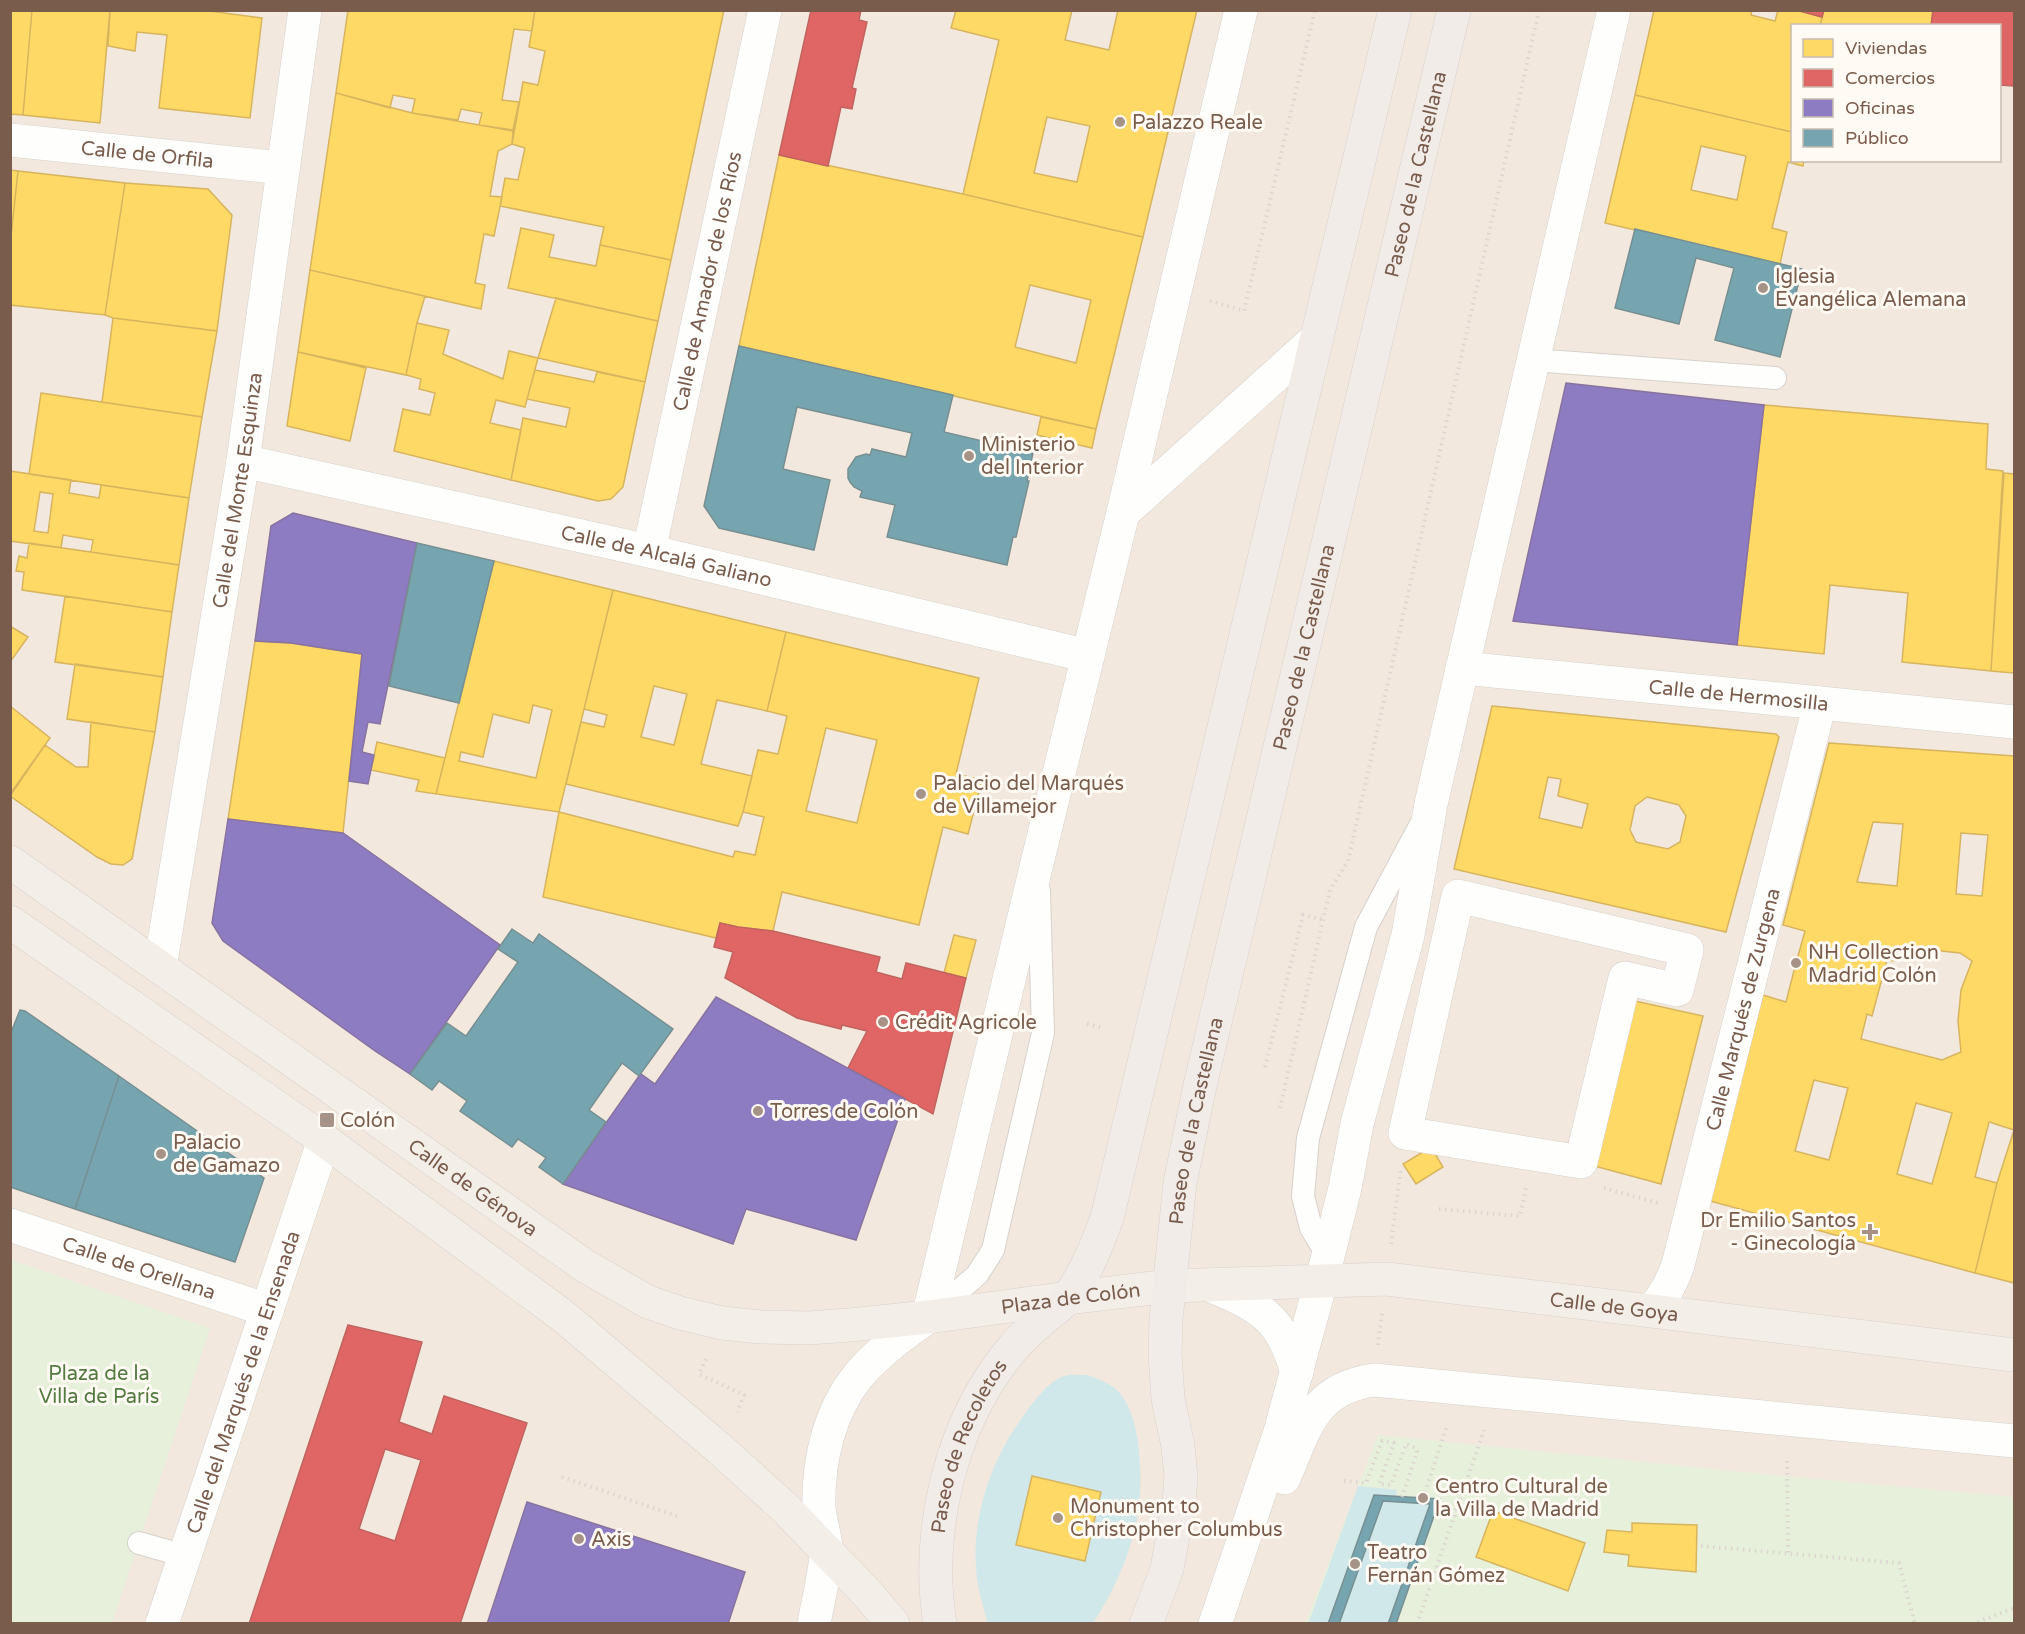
<svg xmlns="http://www.w3.org/2000/svg" width="2025" height="1634" viewBox="0 0 2025 1634" font-family="'Varela Round',sans-serif">
	<rect width="100%" height="100%" fill="#f9f5f0"/>
	<path fill="#f2e8de" fill-rule="evenodd" d="M11,11H2014V1623H11ZM1792,26H2000V160H1792Z"/>
	<path fill="#e7f0db" d="M11,1260L210,1328L112,1623L11,1624Z
		M1378,1435L1782,1476L2014,1497V1623L1305,1624Z"/>
	<path fill="#d0e8ea" fill-rule="evenodd" d="M1087,1375C1101,1380 1113,1384 1122,1396C1145,1427 1144,1504 1132,1540C1123,1570 1110,1597 1093,1623L988,1624C984,1609 979,1594 977,1579C970,1522 989,1463 1022,1418C1031,1405 1048,1381 1064,1376C1071,1374 1080,1375 1087,1375ZM1032,1477L1101,1492L1085,1561L1016,1545Z
		M1358,1486L1397,1490L1396,1497L1374,1496L1328,1623L1308,1624Z
		M1383,1501L1430,1504L1388,1623L1339,1624Z"/>
	<path fill="#ffd966" stroke="#d7b45e" stroke-width="1.5" fill-rule="evenodd" d="M10,10H32L23,115L10,114Z
		M32,10H110L100,123L23,115Z
		M110,10H202L262,18L250,118L159,108L167,35L137,32L135,51L108,46Z
		M348,10H535L532,31L514,29L502,100L519,102L513,130L479,125L482,113L461,109L458,120L412,113L415,99L393,95L390,108L336,93Z
		M535,10H724L671,260L600,245L604,227L500,206L505,178L518,180L525,148L512,144L523,82L538,85L545,51L529,47Z
		M956,10H1072L1065,40L1109,50L1118,10H1197L1143,237L963,194L999,40L951,28ZM1047,117L1090,126L1077,182L1034,173Z
		M1654,10H1752L1751,15L1775,21L1778,10H1796L1822,17L1820,26H1792V132L1635,95Z
		M1824,10H1933L1931,26H1820Z
		M336,93L412,113L513,131L512,144L498,151L490,196L502,197L494,236L484,234L475,283L485,285L481,309L310,270Z
		M1635,95L1792,132V160H1804L1803,166L1788,162L1772,228L1787,232L1780,264L1605,223ZM1701,146L1746,156L1737,200L1691,190Z
		M779,155L963,194L1143,237L1096,429L739,346ZM1030,285L1091,300L1076,363L1015,347Z
		M10,170L18,171L10,246Z
		M18,171L125,183L105,315L10,305V246Z
		M125,183L208,189L232,215L217,331L113,318L105,315Z
		M521,228L554,235L549,257L596,266L600,245L671,260L658,321L508,288Z
		M310,270L425,296L417,323L406,375L298,352Z
		M556,298L658,321L645,382L538,358Z
		M113,318L217,331L202,417L102,402Z
		M417,323L449,330L443,354L503,379L509,351L538,358L525,407L496,400L490,423L521,430L511,480L394,451L403,409L430,415L435,393L419,389L421,379L406,375Z
		M298,352L366,368L350,441L287,426Z
		M535,370L594,382L597,372L645,382L623,487L611,499L598,501L511,480L523,418L566,427L570,408L527,399Z
		M41,393L202,417L189,498L29,474Z
		M1764,405L1988,424L1986,469L2003,471L1991,671L1902,662L1908,593L1830,585L1824,654L1737,645Z
		M1041,417L1096,429L1092,448L1037,435Z
		M10,471L71,480L69,493L99,498L101,485L189,498L179,565L91,552L93,540L63,535L61,548L10,541ZM40,492L53,494L48,533L34,531Z
		M2004,473L2014,474V673L1991,671Z
		M29,543L179,565L172,612L22,590L24,572L16,571L19,556L27,558Z
		M494,561L613,590L559,812L436,794ZM533,705L552,710L536,778L459,761L461,752L483,757L493,714L529,723Z
		M613,590L786,632L767,711L717,700L701,764L752,776L743,812L738,826L566,784L581,722L604,727L607,715L584,709ZM654,686L687,694L674,745L641,737Z
		M65,596L172,612L163,677L55,662Z
		M10,626L28,637L10,662Z
		M786,632L979,678L956,774L982,780L968,834L943,827L919,925L782,892L773,931L738,927L720,923L716,938L543,897L559,812L733,857L735,851L755,855L764,817L743,812L758,750L778,754L787,716L767,711ZM826,728L877,740L857,823L806,811Z
		M255,641L291,643L362,654L343,833L228,819Z
		M75,664L163,677L155,732L67,719Z
		M10,706L50,738L10,794Z
		M1492,706L1776,734L1779,737L1726,932L1454,869ZM1548,777L1561,779L1558,796L1588,804L1582,828L1539,818ZM1647,797L1679,805L1686,816L1680,842L1668,849L1636,842L1630,830L1635,806Z
		M91,722L155,732L133,854L132,859L123,865L111,864L97,857L10,796L45,745L76,767H88Z
		M377,742L445,758L436,794L416,791L419,780L371,770Z
		M1829,743L2014,756V1130L1989,1122L1975,1177L1997,1183L1975,1273L1710,1201L1763,995L1786,1002L1796,963L1805,931L1783,925ZM1873,822L1903,824L1897,886L1857,882ZM1961,833L1988,835L1982,896L1956,894ZM1895,946L1960,953L1972,961L1961,990L1958,1021L1961,1052L1942,1060L1861,1039L1867,1014L1872,1016L1887,960L1894,961ZM1814,1080L1848,1088L1829,1160L1795,1151ZM1916,1103L1952,1113L1932,1184L1897,1174Z
		M954,935L976,940L966,978L944,973Z
		M1626,999L1703,1016L1661,1184L1587,1164Z
		M2014,1130V1283L1975,1273L1997,1183Z
		M1431,1147L1443,1167L1416,1184L1403,1164Z
		M1032,1476L1101,1492L1085,1561L1016,1545Z
		M1493,1511L1585,1543L1568,1591L1476,1557Z
		M1632,1523L1697,1525L1696,1572L1628,1566L1629,1555L1604,1552L1607,1530L1632,1532Z"/>
	<path fill="#e06666" stroke="#c1635e" stroke-width="1.5" fill-rule="evenodd" d="M811,10H861L859,20L867,22L852,88L856,89L852,109L841,107L828,166L779,155Z
		M1796,10H1824L1822,17Z
		M1933,10H2014V86L2000,85V26H1931Z
		M720,923L738,927L773,931L880,957L876,972L902,979L906,963L966,978L933,1114L848,1068L867,1031L842,1025L841,1029L797,1018L725,978L733,952L714,947Z
		M348,1325L422,1342L399,1422L432,1434L444,1396L527,1423L460,1624H249ZM385,1449L421,1460L395,1541L359,1529Z"/>
	<path fill="#8e7cc3" stroke="#8872a0" stroke-width="1.5" d="M1566,383L1764,405L1737,645L1513,621Z
		M293,513L417,543L380,724L368,722L362,752L374,755L368,784L349,781L362,654L291,643L255,641L271,526Z
		M228,819L343,833L500,945L410,1074L375,1051L223,941L212,923Z
		M716,997L905,1099L856,1240L746,1209L733,1244L563,1184L639,1076L641,1074L655,1084Z
		M527,1502L745,1572L728,1624H487Z"/>
	<path fill="#76a5af" stroke="#778f92" stroke-width="1.5" d="M1635,229L1802,269L1780,357L1715,340L1734,268L1696,258L1679,324L1615,308Z
		M739,346L953,395L944,432L1033,453L1027,481H1029L1016,537H1013L1007,565L887,537L895,505L860,497L862,491L854,487L850,482L848,478V469L856,457L866,454L870,455L872,449L906,457L912,433L797,407L783,469L830,480L814,550L719,528L704,506Z
		M417,543L494,561L459,703L389,686Z
		M512,929L533,943L539,934L673,1029L639,1076L622,1063L589,1110L606,1122L563,1184L539,1167L546,1158L518,1139L512,1147L460,1111L467,1101L439,1081L432,1090L410,1074L447,1023L466,1036L518,962L498,949Z
		M20,1010L25,1011L119,1076L75,1209L10,1187V1035Z
		M119,1076L264,1178L235,1262L75,1209Z
		M1374,1495L1440,1499L1396,1624H1388L1430,1504L1383,1501L1339,1624H1328Z"/>
	<g fill="none" stroke-linecap="round" stroke-linejoin="round">
		<defs>
			<path id="service" d="M1533,360L1775,378
				M1328,1256L1311,1228L1303,1196L1308,1138L1366,927L1420,826
				M928,1317L977,1275L993,1250L1043,1033L1039,891
				M139,1543L185,1556"/>
			<path id="pedestrian" d="M1458,896L1687,950L1677,990L1625,978L1581,1162L1405,1133Z"/>
			<g id="minor">
				<path id="s1" d="M10,140L283,168"/>
				<path id="s2" d="M243,461L649,551L1088,656"/>
				<path d="M1123,513L1316,339"/>
				<path id="s3" d="M649,551L765,10"/>
				<path id="s4" d="M1462,668L2014,722"/>
				<path id="s5" d="M160,967L243,461L305,10"/>
				<path id="s6" d="M10,1225L267,1310"/>
				<path d="M1212,1286C1262,1308 1281,1317 1297,1372"/>
				<path id="s7" d="M1652,1310C1665,1296 1671,1283 1678,1265L1820,703"/>
				<path d="M1284,1478C1306,1428 1312,1389 1374,1380L2014,1441"/>
				<path id="s8" d="M162,1624L324,1140"/>
				<path d="M814,1624C818,1601 824,1578 826,1556C828,1539 819,1522 819,1506C818,1461 829,1412 858,1376C877,1353 904,1334 928,1317L1038,859L1123,513L1241,10"/>
				<path d="M1215,1624L1280,1432L1328,1256L1345,1188L1357,1124L1408,935L1431,804L1614,10"/>
			</g>
			<g id="primary">
				<path id="s9" d="M10,862L585,1266L648,1302L680,1313L722,1323L760,1327L808,1328L850,1325L928,1317L1068,1298L1169,1286L1387,1279L2014,1355"/>
				<path d="M10,922L324,1140L563,1316L721,1450L785,1508L866,1592L893,1624"/>
			</g>
			<g id="trunk">
				<path id="s10" d="M940,1624C925,1530 951,1422 1012,1349C1023,1336 1036,1325 1049,1314C1055,1309 1064,1303 1069,1296C1086,1273 1097,1245 1107,1218L1395,10"/>
				<path id="s11" d="M1146,1624L1167,1569L1179,1502L1181,1477L1178,1446L1168,1399L1165,1354L1166,1319L1180,1183L1199,1090L1454,10"/>
			</g>
		</defs>
		<use href="#service" stroke="#d7d1cb" stroke-width="24"/>
		<use href="#pedestrian" stroke="#d7d1cb" stroke-width="34"/>
		<use href="#minor" stroke="#d7d1cb" stroke-width="34"/>
		<use href="#primary" stroke="#dad1cc" stroke-width="34"/>
		<use href="#trunk" stroke="#dad1cc" stroke-width="34"/>
		<path stroke="#dcd5d0" stroke-width="4" stroke-dasharray="1.5 4.5" stroke-linecap="butt" d="M1210,301L1244,311L1315,10
			M1087,1024L1100,1027
			M1265,1067L1303,915L1324,920
			M1280,1108L1330,890L1348,861L1539,10
			M1604,1188L1658,1203
			M1439,1209L1520,1216L1526,1188
			M1391,1244L1401,1168
			M1378,1345L1382,1313
			M706,1359L699,1374L744,1395L737,1412
			M1787,1461L1788,1553
			M562,1477L677,1516
			M1344,1481L1366,1483L1382,1441L1394,1443L1379,1484L1391,1485L1406,1444L1416,1448L1417,1452L1402,1497
			M1423,1498L1447,1426
			M1701,1546L1899,1563L1915,1624
			M1417,1624L1484,1430
			M1972,1624L2014,1608"/>
		<use href="#service" stroke="#fefefd" stroke-width="22"/>
		<use href="#pedestrian" stroke="#fefefd" stroke-width="33"/>
		<use href="#minor" stroke="#fefefd" stroke-width="33"/>
		<use href="#primary" stroke="#f3eee8" stroke-width="33"/>
		<use href="#trunk" stroke="#f2ece8" stroke-width="33"/>
	</g>
	<g fill="#a69286" stroke="#fffaf3" stroke-width="2">
		<circle cx="1120" cy="122" r="6"/>
		<circle cx="1763" cy="288" r="6"/>
		<circle cx="969" cy="456" r="6"/>
		<circle cx="921" cy="794" r="6"/>
		<circle cx="1796" cy="963" r="6"/>
		<circle cx="883" cy="1022" r="6"/>
		<circle cx="758" cy="1111" r="6"/>
		<rect x="319" y="1112" width="16" height="16" rx="3"/>
		<circle cx="161" cy="1154" r="6"/>
		<path d="M1867 1223h6v6h6v6h-6v6h-6v-6h-6v-6h6z"/>
		<circle cx="1423" cy="1498" r="6"/>
		<circle cx="1058" cy="1518" r="6"/>
		<circle cx="579" cy="1539" r="6"/>
		<circle cx="1355" cy="1564" r="6"/>
	</g>
	<g text-anchor="middle" stroke-width="6" stroke-linejoin="round" paint-order="stroke">
		<g font-size="20" fill="#7a5c4d" stroke="#fffaf3" text-anchor="start">
			<text x="1132" y="129">Palazzo Reale</text>
			<text x="1775" y="283">Iglesia<tspan x="1775" dy="23">Evangélica Alemana</tspan></text>
			<text x="981" y="451">Ministerio<tspan x="981" dy="23">del Interior</tspan></text>
			<text x="933" y="790">Palacio del Marqués<tspan x="933" dy="23">de Villamejor</tspan></text>
			<text x="1808" y="959">NH Collection<tspan x="1808" dy="23">Madrid Colón</tspan></text>
			<text x="895" y="1029">Crédit Agricole</text>
			<text x="770" y="1118">Torres de Colón</text>
			<text x="340" y="1127">Colón</text>
			<text x="173" y="1149">Palacio<tspan x="173" dy="23">de Gamazo</tspan></text>
			<text x="1856" y="1227" text-anchor="end">Dr Emilio Santos<tspan x="1856" dy="23">- Ginecología</tspan></text>
			<text x="1435" y="1493">Centro Cultural de<tspan x="1435" dy="23">la Villa de Madrid</tspan></text>
			<text x="1070" y="1513">Monument to<tspan x="1070" dy="23">Christopher Columbus</tspan></text>
			<text x="591" y="1546">Axis</text>
			<text x="1367" y="1559">Teatro<tspan x="1367" dy="23">Fernán Gómez</tspan></text>
		</g>
		<g font-size="20" fill="#7a5c4d" stroke="#fffaf3">
			<text dy="7" stroke="none"><textPath href="#s1" startOffset="138">Calle de Orfila</textPath></text>
			<text dy="7" stroke="none"><textPath href="#s11" startOffset="1484">Paseo de la Castellana</textPath></text>
			<text dy="7" stroke="none"><textPath href="#s3" startOffset="276">Calle de Amador de los Ríos</textPath></text>
			<text dy="7" stroke="none"><textPath href="#s5" startOffset="483">Calle del Monte Esquinza</textPath></text>
			<text dy="7" stroke="none"><textPath href="#s2" startOffset="434">Calle de Alcalá Galiano</textPath></text>
			<text dy="7" stroke="none"><textPath href="#s11" startOffset="998">Paseo de la Castellana</textPath></text>
			<text dy="7" stroke="none"><textPath href="#s4" startOffset="278">Calle de Hermosilla</textPath></text>
			<text dy="7" stroke="none"><textPath href="#s7" startOffset="316">Calle Marqués de Zurgena</textPath></text>
			<text dy="7" stroke="none"><textPath href="#s11" startOffset="512">Paseo de la Castellana</textPath></text>
			<text dy="7" stroke="none"><textPath href="#s9" startOffset="566">Calle de Génova</textPath></text>
			<text dy="7" stroke="none"><textPath href="#s6" startOffset="136">Calle de Orellana</textPath></text>
			<text dy="7" stroke="none"><textPath href="#s9" startOffset="1203">Plaza de Colón</textPath></text>
			<text dy="7" stroke="none"><textPath href="#s9" startOffset="1749">Calle de Goya</textPath></text>
			<text dy="7" stroke="none"><textPath href="#s8" startOffset="255">Calle del Marqués de la Ensenada</textPath></text>
			<text dy="7" stroke="none"><textPath href="#s10" startOffset="184">Paseo de Recoletos</textPath></text>
		</g>
		<g font-size="20" fill="#537a41" stroke="#fffaf3">
			<text x="99" y="1380">Plaza de la<tspan x="99" dy="23">Villa de París</tspan></text>
		</g>
	</g>
	<rect width="2025" height="1634" fill="none" stroke="#7a5c4d" stroke-width="24"/>
	<rect x="1791" y="24" width="210" height="138" fill="#fffaf3" stroke="#cabbb1" stroke-width="1.5"/>
	<rect x="1803" y="39" width="30" height="18" fill="#ffd966" stroke="#cabbb1" stroke-width="1.5"/>
	<text x="1845" y="54" font-size="18" fill="#7a5c4d">Viviendas</text>
	<rect x="1803" y="69" width="30" height="18" fill="#e06666" stroke="#cabbb1" stroke-width="1.5"/>
	<text x="1845" y="84" font-size="18" fill="#7a5c4d">Comercios</text>
	<rect x="1803" y="99" width="30" height="18" fill="#8e7cc3" stroke="#cabbb1" stroke-width="1.5"/>
	<text x="1845" y="114" font-size="18" fill="#7a5c4d">Oficinas</text>
	<rect x="1803" y="129" width="30" height="18" fill="#76a5af" stroke="#cabbb1" stroke-width="1.5"/>
	<text x="1845" y="144" font-size="18" fill="#7a5c4d">Público</text>
</svg>
